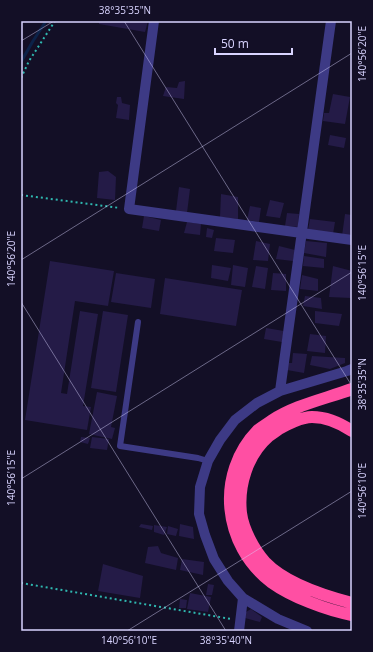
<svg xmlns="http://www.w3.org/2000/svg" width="373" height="652" viewBox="0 0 373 652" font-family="'Open Sans',sans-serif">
	<rect width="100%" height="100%" fill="#130f26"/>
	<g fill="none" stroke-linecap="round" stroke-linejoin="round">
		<path stroke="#0c2248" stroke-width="3" d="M21,62L33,41L46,21"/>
	</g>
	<path fill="#241b47" d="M99,21H148L145,32L99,24Z
		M185,81L184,99L163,96L166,87L177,88L179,82Z
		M333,94L350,97L345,124L323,121L324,113H329Z
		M117,97H121L122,103L130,105L129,120L116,118L118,105L116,103Z
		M330,135L346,138L344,148L328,145Z
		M108,171L116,177L115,200L97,198L99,172Z
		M179,187L190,189L187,213L176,211Z
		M221,194L238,197V219L220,217Z
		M270,200L284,203L280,218L266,216Z
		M250,206L261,208L259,222L247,220Z
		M287,213L299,214L298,227L285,226Z
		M345,214L352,215V238L342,236Z
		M144,216L161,220L159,231L142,228Z
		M310,219L335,222L333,234L308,230Z
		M187,222L201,224L200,235L184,233Z
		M207,228L214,230L212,238L206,237Z
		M216,238L235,240L233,253L214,251Z
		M256,241L270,244L268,261L253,260Z
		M306,241L327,243L326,257L304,253Z
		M279,246L295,250L293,261L276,259Z
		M304,256L324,259V268L303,266Z
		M50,261L114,271L108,306L75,301L61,393L67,394L80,311L98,314L83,406L91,407L87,430L25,420Z
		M212,265L231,268L228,281L211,278Z
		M233,265L248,268L245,287L231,285Z
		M256,266L268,268L265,289L252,287Z
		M333,266L352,271L351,298L329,297Z
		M116,273L155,279L151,308L111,302Z
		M273,273L286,274V291L271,290Z
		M302,275L318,279V291L300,289Z
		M165,278L242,290L236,326L160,314Z
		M305,296L321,298L322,309L303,306Z
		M103,311L128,315L116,392L91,388Z
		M315,311L342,314L339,326L315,323Z
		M266,328L284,331L282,342L264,339Z
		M310,334L326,336L325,353L307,351Z
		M293,353L307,354L304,373L287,370V363H292Z
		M312,356L345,358V363L330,369L310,365Z
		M97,392L117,396L111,427L115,428L112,439L89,434Z
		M81,437L90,438L88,444L80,442Z
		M92,437L109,439L107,450L90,448Z
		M141,524L153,526L152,530L139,527Z
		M180,524L193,527L194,539L179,536Z
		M154,525L167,527L164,535L154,532Z
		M168,526L178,529L176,536L167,534Z
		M158,546L161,553L178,558L176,570L145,563L148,547Z
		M182,559L204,562L203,575L180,570Z
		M103,564L143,576L140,598L98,591Z
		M208,584L214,585L212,595H206Z
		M190,593L211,597L208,612L187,609Z
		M180,599L187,600L186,608H179Z
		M251,609L262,617L260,622L245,618L246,612Z"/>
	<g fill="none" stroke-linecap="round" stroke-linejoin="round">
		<path stroke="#2fb8b0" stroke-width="2" stroke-dasharray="2 3" stroke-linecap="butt" d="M21,78L29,61L55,21
			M21,195L120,208
			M21,583L231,619"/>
		<path stroke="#3d3a85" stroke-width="6" d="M138,322L120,446L198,458L208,461"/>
		<path stroke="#3d3a85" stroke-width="10" d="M154,21L129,209L352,240
			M280,391L331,21
			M239,631L243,598
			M307,631L278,619L243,598L228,581L214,559L205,535L199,514L200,487L208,461L220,440L235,420L257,403L280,391L347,371L352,369"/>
		<path stroke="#ff4fa3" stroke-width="12" d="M352,389C325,399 295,405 271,421C267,424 262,427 258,430C215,474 223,545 271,582C292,597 326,610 352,615
			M352,431C340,423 327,417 312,417C302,417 287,424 279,429C275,432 272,434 269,436C247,455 238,486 241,513C243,529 254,550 265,562C285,583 325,596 352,603"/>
	</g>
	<path fill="none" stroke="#d9d4ff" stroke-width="1" stroke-opacity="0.45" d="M124,21L352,386M21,41L54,21M21,260L352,53M21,302L226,631M21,479L352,272M127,631L352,491"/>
	<rect width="373" height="652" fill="none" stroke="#130f26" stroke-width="44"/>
	<path d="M215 48v6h77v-6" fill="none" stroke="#d9d4ff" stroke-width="2"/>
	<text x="221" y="48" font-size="12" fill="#d9d4ff" stroke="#130f26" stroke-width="3" paint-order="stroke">50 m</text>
	<rect x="22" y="22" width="329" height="608" fill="none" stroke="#d9d4ff" stroke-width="1.5"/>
	<g font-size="10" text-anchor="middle" fill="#d9d4ff">
		<text x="125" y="14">38°35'35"N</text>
		<text transform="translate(362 54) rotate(-90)" y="4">140°56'20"E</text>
		<text transform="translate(11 259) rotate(-90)" y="4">140°56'20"E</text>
		<text transform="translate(362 273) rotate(-90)" y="4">140°56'15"E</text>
		<text transform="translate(362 384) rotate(-90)" y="4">38°35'35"N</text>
		<text transform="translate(11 478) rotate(-90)" y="4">140°56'15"E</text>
		<text transform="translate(362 491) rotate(-90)" y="4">140°56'10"E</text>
		<text x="129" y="644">140°56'10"E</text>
		<text x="226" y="644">38°35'40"N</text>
	</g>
</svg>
